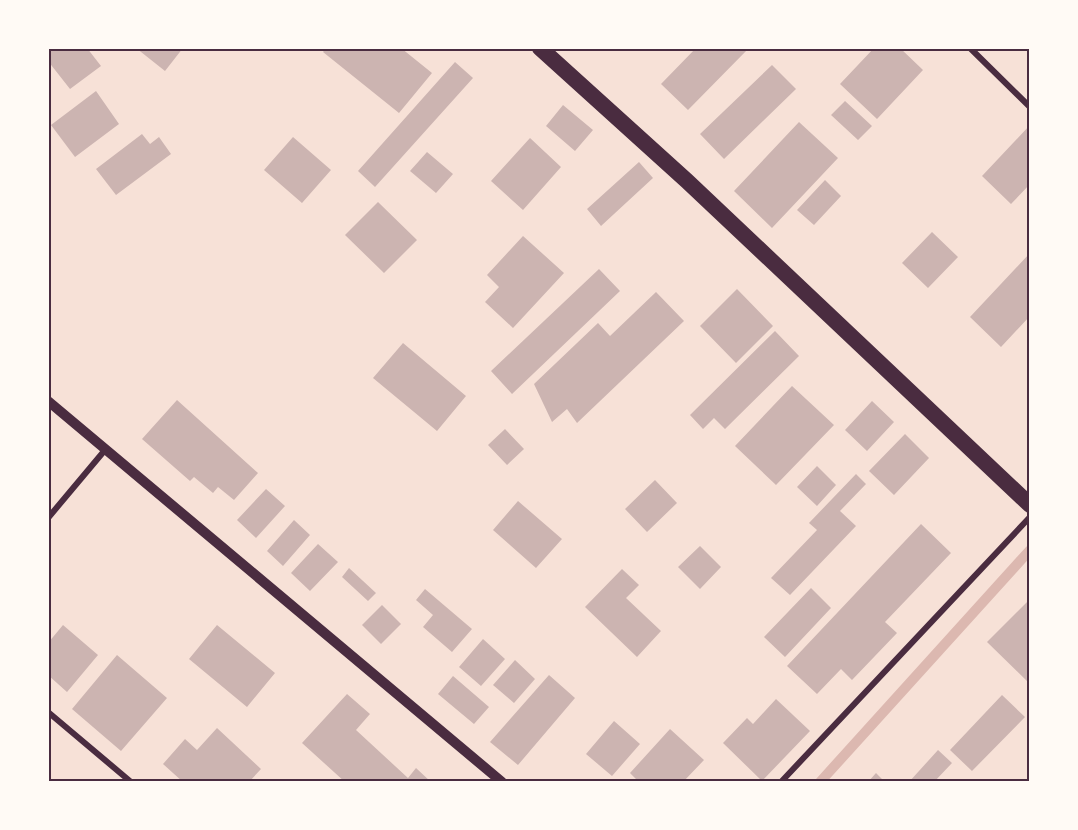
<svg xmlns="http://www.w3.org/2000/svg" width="1078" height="830" viewBox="0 0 1078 830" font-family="'Source Sans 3',sans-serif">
	<rect width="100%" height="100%" fill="#f7e1d7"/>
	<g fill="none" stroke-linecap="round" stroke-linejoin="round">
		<path stroke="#dcb8b0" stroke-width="10" d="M820,782L1030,550"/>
	</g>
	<path fill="#ccb4b1" d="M48,48H87L101,66L70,89L48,61Z
		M136,48H183L165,71Z
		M326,48H401L432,73L399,113L323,52Z
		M696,48H749L688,110L661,84Z
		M874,48H900L923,70L877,119L840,84Z
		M455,62L473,78L375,187L358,171Z
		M772,65L796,89L724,159L700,134Z
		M96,91L119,124L75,157L51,125Z
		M845,101L872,126L858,140L831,115Z
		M563,105L593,130L575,151L546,126Z
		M799,122L838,158L772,228L734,191Z
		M1030,125V184L1011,204L982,176Z
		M142,134L150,144L159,137L171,154L116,195L96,169Z
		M293,137L331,170L302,203L264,170Z
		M530,138L561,167L523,210L491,181Z
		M427,152L453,174L436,193L410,171Z
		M639,162L653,178L601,226L587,209Z
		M825,180L841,196L814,225L797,210Z
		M378,202L417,240L384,273L345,235Z
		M932,232L958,257L928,288L902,263Z
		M523,236L564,273L513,328L485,302L499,287L487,275Z
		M1030,253V316L1001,347L970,317Z
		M599,269L620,291L512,394L491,371Z
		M737,289L773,326L736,363L700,326Z
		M656,292L684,321L577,423L567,409L552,422L534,384L598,323L610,336Z
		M775,331L799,356L725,429L714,418L703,429L690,415Z
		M403,343L466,396L437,431L373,378Z
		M792,386L834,425L776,485L735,446Z
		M177,400L258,473L234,500L218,487L213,493L194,477L190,481L142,439Z
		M872,401L894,422L867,451L845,430Z
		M505,429L524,449L507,465L488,445Z
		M905,434L929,458L894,495L869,471Z
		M817,466L836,485L817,506L797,487Z
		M856,474L866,484L840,511L856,526L790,595L771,578L817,530L809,523Z
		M655,480L677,503L647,532L625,509Z
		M266,489L285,506L256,538L237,520Z
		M518,501L562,539L536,568L493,530Z
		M294,520L310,535L283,566L267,551Z
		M921,524L951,553L885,622L897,633L852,680L841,669L817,694L787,666Z
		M318,544L338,562L310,591L291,573Z
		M700,546L721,567L700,589L678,567Z
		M349,568L376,593L368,601L342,577Z
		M622,569L639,585L626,598L661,631L637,657L585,607Z
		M811,588L831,608L785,657L764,637Z
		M425,589L472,629L452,652L423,627L433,615L416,600Z
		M1030,599V684L987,642Z
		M382,605L401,624L381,644L362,625Z
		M63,625L98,655L67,692L48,675V643Z
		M217,625L275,673L247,707L189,659Z
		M483,639L505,659L481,686L459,667Z
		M117,655L167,698L121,751L72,709Z
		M515,660L535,679L514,703L493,685Z
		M549,675L575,698L518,765L490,742Z
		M453,676L489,707L474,724L438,694Z
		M347,694L370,714L356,730L408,778L416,768L431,782H345L302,743Z
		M1002,695L1025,717L972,771L950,750Z
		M776,699L810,731L762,781L723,743L747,718L753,724Z
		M614,721L640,744L612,776L586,754Z
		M217,728L261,769L249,782H183L163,764L185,739L197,750Z
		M670,729L704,760L683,782H639L630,773Z
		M938,750L952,763L934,782H909Z
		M876,773L885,782H868Z"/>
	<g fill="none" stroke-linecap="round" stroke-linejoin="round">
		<path stroke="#4a2c40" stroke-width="6" d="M970,48L1030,107
			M48,518L105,450
			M48,712L131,782
			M781,782L1030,517"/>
		<path stroke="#4a2c40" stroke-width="10" d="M48,401L502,782"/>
		<path stroke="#4a2c40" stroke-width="16" d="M540,48L687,181L1030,505"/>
	</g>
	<rect width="1078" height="830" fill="none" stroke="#fffaf5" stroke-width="99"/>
	<rect x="50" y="50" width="978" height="730" fill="none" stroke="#4a2c40" stroke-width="2"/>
</svg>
